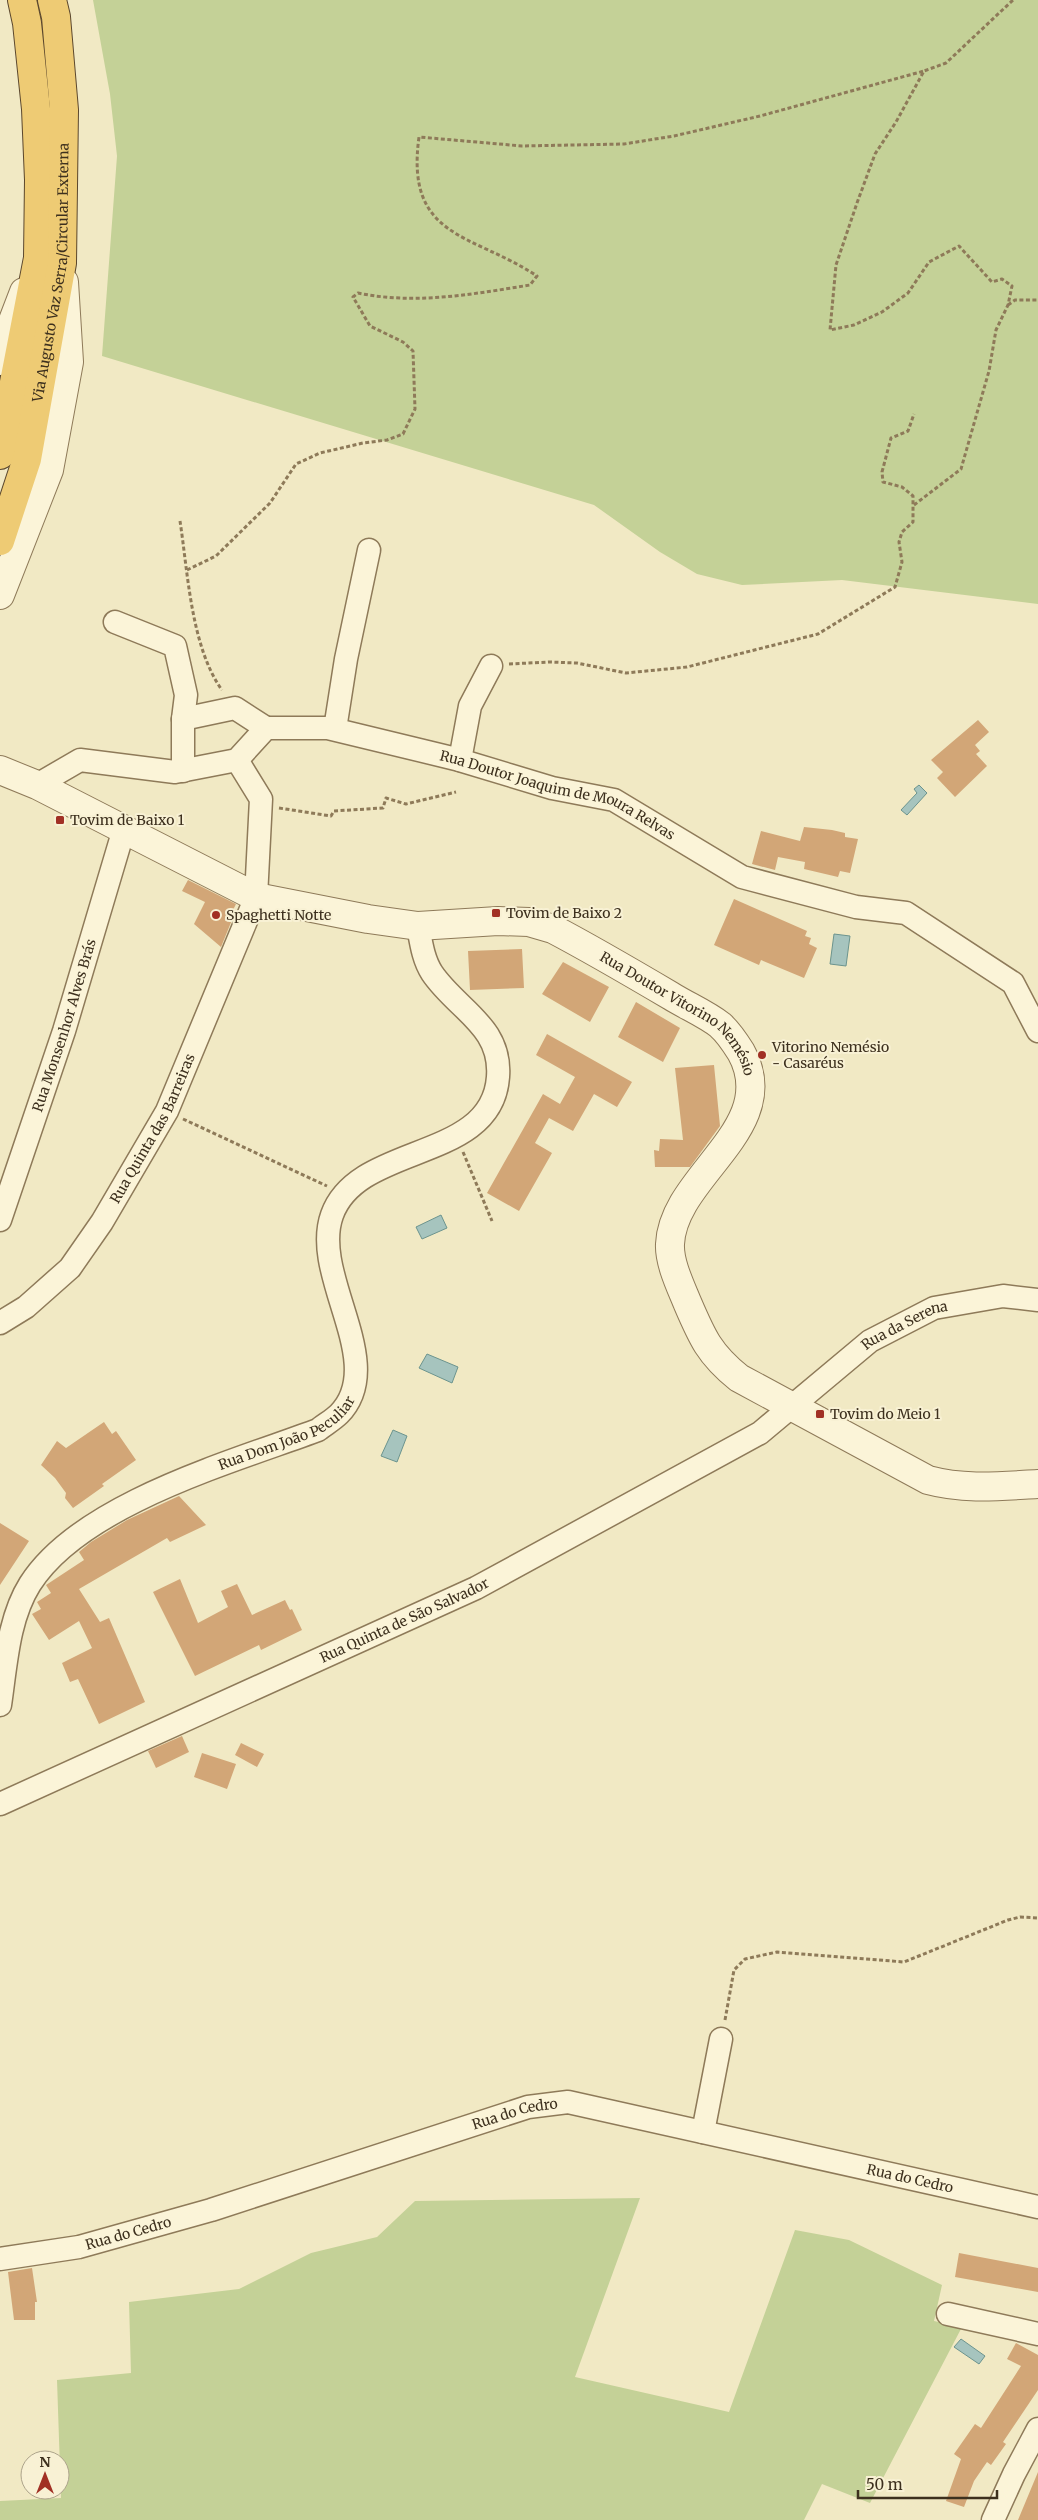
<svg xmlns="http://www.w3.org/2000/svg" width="1038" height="2520" viewBox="0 0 1038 2520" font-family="Merriweather,serif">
	<rect width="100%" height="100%" fill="#f1e9c4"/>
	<path fill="#c4d197" d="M93,0H1038V604L842,580L742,585L697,574L660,552L594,505L102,356L117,156L110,94Z
		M640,2198L575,2377L729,2412L795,2230L849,2240L942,2285L934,2321L962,2327L870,2503L822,2484L804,2520H0V2501L61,2498L57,2380L131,2373L129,2302L239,2289L311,2253L377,2237L415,2201Z"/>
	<path fill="#a6c4be" stroke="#6c948e" d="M919,785L927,793L907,815L901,810L917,793L914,789Z
		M834,934L850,936L846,966L830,964Z
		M441,1215L447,1228L422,1239L416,1227Z
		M427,1354L458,1367L452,1383L419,1368Z
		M393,1430L407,1436L397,1462L381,1456Z
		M961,2339L985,2356L979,2364L954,2347Z"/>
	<path fill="#d2a677" d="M978,720L989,732L975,745L980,751L976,754L987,766L955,797L937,778L943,772L931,760Z
		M804,827L832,830L845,833V837L858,839L850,873L840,871L838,877L804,869L805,862L778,857L775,870L752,864L761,831L800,841Z
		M188,880L236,904L231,914L234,915L221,947L194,924L205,902L182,891Z
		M734,899L807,931L805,936L811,938L809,944L817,948L804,978L761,960L759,965L714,945Z
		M522,949L524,988L470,990L468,951Z
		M563,962L609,987L590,1022L542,994Z
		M636,1002L680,1028L663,1062L618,1037Z
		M547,1034L632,1082L617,1107L594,1094L573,1131L549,1118L535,1143L552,1153L519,1211L487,1193L543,1094L560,1104L575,1077L536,1055Z
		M714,1065L720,1126L690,1167H655L654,1150L659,1151L660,1139L683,1140L675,1068Z
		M104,1422L112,1434L116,1431L136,1460L102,1484L104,1486L73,1508L65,1498L66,1493L55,1478L41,1465L57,1441L66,1448Z
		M179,1496L206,1525L170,1542L167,1538L79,1589L100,1622L109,1618L145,1702L99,1724L78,1679L70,1682L62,1663L92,1648L79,1621L49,1640L32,1614L41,1609L37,1602L51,1593L46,1585L84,1560L79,1552L91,1542L127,1520Z
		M0,1523L29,1541L0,1585Z
		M180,1579L198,1623L228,1607L221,1591L237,1584L252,1615L285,1600L290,1610L292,1609L302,1630L261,1650L259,1645L195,1676L153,1592Z
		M182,1736L189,1752L156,1768L148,1751Z
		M241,1743L264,1754L257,1767L235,1755Z
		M202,1753L236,1764L227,1789L194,1777Z
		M959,2253L1038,2268V2292L955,2277Z
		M32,2268L37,2302H35V2320H14L8,2272Z
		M1016,2343L1038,2355V2390L1003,2442L1006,2444L991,2465L987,2462L974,2481L964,2507L946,2501L961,2459L954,2454L975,2424L981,2428L1021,2366L1007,2359Z
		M1038,2472V2520H1018Z"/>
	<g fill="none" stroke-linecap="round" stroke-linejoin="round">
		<defs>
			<g id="minor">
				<path d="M115,622L175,646L186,695L183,719V771"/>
				<path d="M183,719L235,708L266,728"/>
				<path d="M335,729L346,659L369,550"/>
				<path d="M460,760L470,706L491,666"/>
				<path id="s1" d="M37,785L80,760L175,772L237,760L266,728H328L456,759L552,788L614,800L742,877L856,907L906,913L1013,983L1038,1031"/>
				<path id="s2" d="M0,1220L64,1031L124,829"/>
				<path id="s3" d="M0,1323L26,1307L70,1268L102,1222L167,1111L256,897L261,799L237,760"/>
				<path id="s4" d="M0,1705C6,1665 8,1619 30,1584C81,1504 232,1462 318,1430C324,1425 333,1420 339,1414C389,1363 310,1276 332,1215C358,1142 492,1163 498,1077C502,1026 457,1010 432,973C423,959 421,942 418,926"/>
				<path id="s5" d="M0,1804L476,1588L760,1433L870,1341L934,1308L1003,1296L1038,1300"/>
				<path d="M703,2132L721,2039"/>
				<path id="s6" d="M0,2259L79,2247L211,2210L528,2107L568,2102L1038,2207"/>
				<path d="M948,2314L1038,2334"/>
				<path d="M993,2520L1014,2474L1038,2429"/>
			</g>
			<g id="tertiary">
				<path d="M0,361L4,344L24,292"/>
				<path d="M0,595L49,470L69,362L64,282"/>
				<path id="s7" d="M0,770L37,785L256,897L368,919L418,926L498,921L529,922L553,929C593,950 632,973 671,996C687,1006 706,1014 720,1025C727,1031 736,1044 741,1052C783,1128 673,1175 670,1244C669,1262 680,1285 687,1302C702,1337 709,1354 739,1378L928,1480C965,1490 1001,1486 1038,1484"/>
			</g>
			<g id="trunk">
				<path d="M0,455L38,258L39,180L36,109L27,23L22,0"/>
				<path id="s8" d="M0,541L27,459L62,263L64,110L56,17L52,0"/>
			</g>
		</defs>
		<use href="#minor" stroke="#8e7a59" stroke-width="25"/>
		<use href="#tertiary" stroke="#8e7a59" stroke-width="30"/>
		<use href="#trunk" stroke="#5b472d" stroke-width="30"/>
		<path stroke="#8e7a59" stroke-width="3" stroke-dasharray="4 2.5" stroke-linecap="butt" d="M1008,305L1015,300H1038
			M914,505L961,469L989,371L996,330L1008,305L1012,286L1002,279L992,282L959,246L929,262L908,293L882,312L854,325L830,330L836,265L857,203L875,154L896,122L924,71L946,63L1013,0
			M180,521C188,573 191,647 222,690
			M187,570L216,556L270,503L296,464L320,453L363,443L387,440L403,434L415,409L413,351L403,342L370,326L353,297L358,293C415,305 474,294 530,285L537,276C472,233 405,239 419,137L522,146L624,144L674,136L760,116L924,71
			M509,664L550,662L577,663L626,673L687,667L818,634L895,587L902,562L899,542L902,532L913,522V496L902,487L883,482L882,472L891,438L908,431L914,414
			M279,808L331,816L334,811L383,808L386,798L406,804L456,792
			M183,1119L327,1186
			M463,1152L492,1221
			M725,2020L734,1970L745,1959L777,1952L904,1962L1008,1920L1020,1917L1038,1918"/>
		<use href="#minor" stroke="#fbf4d8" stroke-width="22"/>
		<use href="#tertiary" stroke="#fbf4d8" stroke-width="28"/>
		<use href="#trunk" stroke="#eecb74" stroke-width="28"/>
	</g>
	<g fill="#a13024" stroke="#f8f1d4" stroke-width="2">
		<rect x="55" y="815" width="10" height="10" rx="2.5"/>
		<rect x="491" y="908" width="10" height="10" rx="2.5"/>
		<circle cx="216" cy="915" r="5"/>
		<circle cx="762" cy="1055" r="5"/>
		<rect x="815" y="1409" width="10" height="10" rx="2.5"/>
	</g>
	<g text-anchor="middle" stroke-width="4" stroke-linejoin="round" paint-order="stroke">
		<g font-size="14" fill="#3d301e" stroke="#f8f1d4">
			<text dy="5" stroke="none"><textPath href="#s8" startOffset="275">Via Augusto Vaz Serra/Circular Externa</textPath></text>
			<text dy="5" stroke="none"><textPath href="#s1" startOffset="554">Rua Doutor Joaquim de Moura Relvas</textPath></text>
			<text dy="5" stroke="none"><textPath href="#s7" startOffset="740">Rua Doutor Vitorino Nemésio</textPath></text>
			<text dy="5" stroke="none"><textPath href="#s2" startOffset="205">Rua Monsenhor Alves Brás</textPath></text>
			<text dy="5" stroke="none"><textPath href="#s3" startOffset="252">Rua Quinta das Barreiras</textPath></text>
			<text dy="5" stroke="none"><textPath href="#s5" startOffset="1028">Rua da Serena</textPath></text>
			<text dy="5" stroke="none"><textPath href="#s4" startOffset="428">Rua Dom João Peculiar</textPath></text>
			<text dy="5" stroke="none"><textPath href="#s5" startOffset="444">Rua Quinta de São Salvador</textPath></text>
			<text dy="5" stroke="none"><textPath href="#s6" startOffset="536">Rua do Cedro</textPath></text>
			<text dy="5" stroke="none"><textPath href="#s6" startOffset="941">Rua do Cedro</textPath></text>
			<text dy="5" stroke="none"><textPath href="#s6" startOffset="131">Rua do Cedro</textPath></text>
		</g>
		<g font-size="14" fill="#3d301e" stroke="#f8f1d4" text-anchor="start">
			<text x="70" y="825">Tovim de Baixo 1</text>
			<text x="506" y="918">Tovim de Baixo 2</text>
			<text x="226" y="920">Spaghetti Notte</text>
			<text x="772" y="1052">Vitorino Nemésio<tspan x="772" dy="16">- Casaréus</tspan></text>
			<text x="830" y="1419">Tovim do Meio 1</text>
		</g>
	</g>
	<g transform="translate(45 2475)"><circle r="24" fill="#f8f1d4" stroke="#ada48b"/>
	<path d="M0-4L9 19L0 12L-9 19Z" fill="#a13024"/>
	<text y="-8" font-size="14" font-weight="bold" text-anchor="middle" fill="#3d301e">N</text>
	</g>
	<path d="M858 2490v8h139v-8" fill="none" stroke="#3d301e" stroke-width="2.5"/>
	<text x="866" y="2490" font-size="15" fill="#3d301e" stroke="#f8f1d4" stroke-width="4" paint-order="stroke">50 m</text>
</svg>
